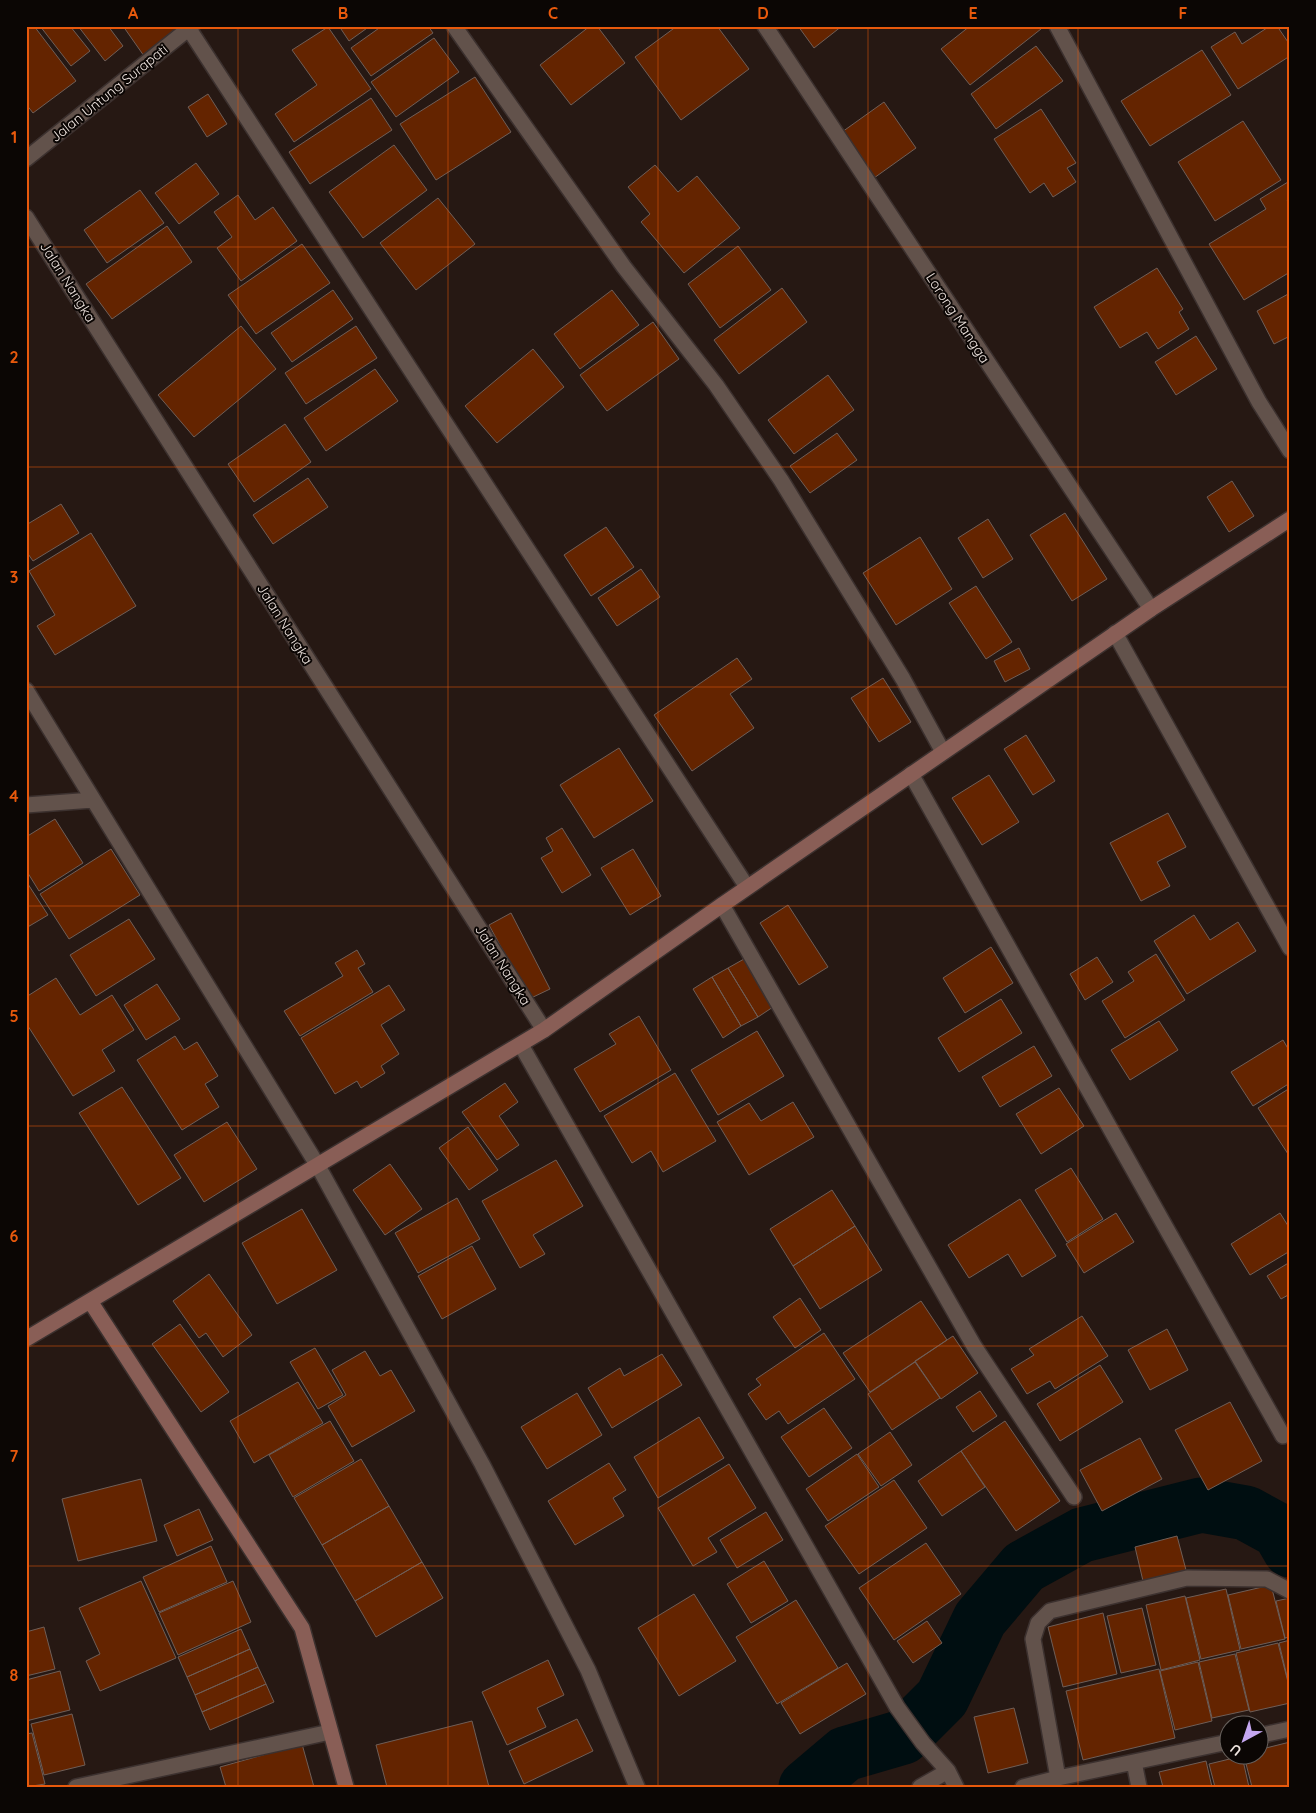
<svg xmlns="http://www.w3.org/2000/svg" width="1316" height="1813" viewBox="0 0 1316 1813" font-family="Quicksand,sans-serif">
	<rect width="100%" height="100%" fill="#261813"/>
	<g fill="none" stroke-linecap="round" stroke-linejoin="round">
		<path stroke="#000e11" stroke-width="55" d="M806,1787L845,1754L903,1737L942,1698L980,1619L1024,1567L1082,1535L1201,1505L1246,1513L1279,1531L1290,1550"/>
	</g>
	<path fill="#642400" stroke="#6f5e57" d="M28,26H34L76,81L33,113L26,104V27Z
		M40,26H70L90,51L71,66Z
		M78,26H108L123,46L105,61Z
		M123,26H175L179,32L144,56Z
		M339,26H370L349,41Z
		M382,26H428L433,33L371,76L351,48Z
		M590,26H597L625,63L571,105L540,65Z
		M677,26H717L749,69L681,120L635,57Z
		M798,26H842L814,48Z
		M970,26H1039L1041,29L970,85L941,49Z
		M1270,26H1277L1290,45V56L1238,89L1211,47L1235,32L1242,44Z
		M328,27L371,89L294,142L275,114L317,85L292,50Z
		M434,38L459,72L396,117L371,82Z
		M1036,46L1063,81L996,129L971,94Z
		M1202,50L1231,95L1150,146L1121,101Z
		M475,77L511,132L436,180L400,124Z
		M208,94L227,124L207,137L188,107Z
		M371,98L392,130L310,184L289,152Z
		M884,102L916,148L874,178L842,132Z
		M1041,109L1076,163L1067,168L1076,182L1053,197L1044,183L1030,193L994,139Z
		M1243,121L1281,180L1215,221L1178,162Z
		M394,145L427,190L363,238L329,192Z
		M196,163L219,194L179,224L155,193Z
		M655,165L678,192L697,176L740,228L684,273L641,222L650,214L628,187Z
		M1288,182L1290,185V198L1287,200L1290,204V272L1244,300L1209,244L1266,209L1260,199Z
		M140,190L164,223L107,263L84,230Z
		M238,195L255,220L273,207L297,241L241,281L217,248L232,237L214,212Z
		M438,198L475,244L416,290L380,243Z
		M167,226L192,262L112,319L86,284Z
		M302,244L330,283L256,334L228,295Z
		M738,246L771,290L720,328L688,284Z
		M1157,268L1183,309L1179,312L1189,329L1158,349L1147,332L1120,348L1094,307Z
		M782,288L807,322L739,374L714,340Z
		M333,290L353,319L292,362L271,333Z
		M612,290L639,325L580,369L554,334Z
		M1290,293V336L1274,344L1257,311Z
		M653,322L679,359L607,411L580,375Z
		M241,326L276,369L194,437L158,395Z
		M356,326L377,358L306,404L285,373Z
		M1196,336L1217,369L1176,395L1155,362Z
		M533,349L564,387L497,443L465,406Z
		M375,369L398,401L326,451L304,418Z
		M828,375L854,410L794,454L768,420Z
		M285,424L311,462L254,502L228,464Z
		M837,433L857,460L810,493L790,466Z
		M308,478L328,507L273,544L253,515Z
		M1232,481L1254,516L1229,532L1207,497Z
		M61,504L79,533L33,561L26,551V525Z
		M1065,513L1107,579L1072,601L1030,535Z
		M988,519L1013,559L983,578L958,538Z
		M606,527L634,567L591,596L564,555Z
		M91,533L136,606L55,655L37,626L55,615L29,571Z
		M920,537L952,589L896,625L863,573Z
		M641,569L660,597L617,626L598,598Z
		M976,586L1012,642L986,659L949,603Z
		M1019,648L1030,669L1005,682L994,661Z
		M737,658L752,679L730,694L754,728L692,771L654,715Z
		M883,678L911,722L879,742L851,698Z
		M1026,735L1055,781L1033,795L1004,749Z
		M619,748L653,801L594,838L560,785Z
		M989,775L1019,822L982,845L952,798Z
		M1168,813L1186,847L1157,862L1170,886L1141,901L1110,843Z
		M55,819L83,863L39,891L26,870V837Z
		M562,828L591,875L562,893L541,858L553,851L546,838Z
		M111,849L140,895L69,939L40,894Z
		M633,849L661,896L630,915L601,868Z
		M26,881L48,915L26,928Z
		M788,905L828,967L799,985L760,923Z
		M511,913L550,989L529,999L489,925Z
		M1194,915L1210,940L1238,922L1256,951L1187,994L1154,941Z
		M129,919L155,959L96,996L70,955Z
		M991,947L1013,983L965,1013L943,978Z
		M357,950L365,964L358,968L373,992L300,1036L284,1011L343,976L335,963Z
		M1156,954L1185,1000L1125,1038L1102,1001L1134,981L1128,972Z
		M1097,957L1113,982L1085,1000L1070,974Z
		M744,959L773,1007L758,1017L728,968Z
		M728,968L758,1017L741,1026L712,977Z
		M712,977L741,1026L723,1038L693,989Z
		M56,978L80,1015L112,995L134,1030L102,1050L115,1071L73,1096L26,1023V997Z
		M157,984L180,1019L146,1040L124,1005Z
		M389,985L405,1010L381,1025L399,1054L381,1066L385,1073L361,1088L357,1081L335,1094L301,1038Z
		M1001,999L1022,1033L959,1072L938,1038Z
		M639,1016L671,1070L600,1112L574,1069L616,1044L609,1034Z
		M1159,1021L1178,1050L1130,1080L1111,1050Z
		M757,1031L784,1076L718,1115L691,1070Z
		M175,1036L184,1050L197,1042L218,1076L205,1084L219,1107L182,1130L137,1060Z
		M1283,1040L1290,1052V1083L1253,1106L1231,1072Z
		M1034,1046L1052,1076L1000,1107L982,1077Z
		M675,1073L716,1141L663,1172L651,1151L632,1163L604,1116Z
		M505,1083L518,1102L499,1116L519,1145L497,1160L462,1112Z
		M122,1087L181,1178L138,1205L79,1113Z
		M1059,1088L1084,1126L1041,1154L1016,1114Z
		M1290,1088V1157L1258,1108Z
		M793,1102L814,1137L749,1175L717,1122L749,1103L761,1121Z
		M227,1122L257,1169L204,1202L174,1155Z
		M468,1127L498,1170L469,1190L439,1148Z
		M556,1160L583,1206L533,1235L545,1254L520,1268L482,1201Z
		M390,1164L422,1209L385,1235L353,1190Z
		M1071,1168L1103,1219L1067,1242L1035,1190Z
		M832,1190L855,1226L793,1266L770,1229Z
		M457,1198L480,1239L418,1273L395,1233Z
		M1020,1199L1056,1256L1022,1277L1008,1254L969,1278L948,1245Z
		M302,1209L337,1270L277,1304L242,1243Z
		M1116,1213L1134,1242L1084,1273L1066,1244Z
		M1280,1213L1290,1229V1251L1250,1275L1231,1244Z
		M855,1226L882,1270L820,1309L793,1266Z
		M472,1246L496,1289L442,1319L418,1276Z
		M1290,1262V1294L1281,1299L1267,1276Z
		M209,1274L252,1335L223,1357L206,1333L199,1338L173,1301Z
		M800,1298L821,1330L795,1348L773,1317Z
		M921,1301L947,1340L870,1392L843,1353Z
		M1082,1316L1108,1356L1055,1389L1050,1381L1027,1394L1011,1369L1034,1355L1029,1349Z
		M180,1324L229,1392L201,1412L152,1344Z
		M1167,1329L1188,1370L1150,1390L1128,1350Z
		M824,1333L855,1379L788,1424L779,1411L766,1420L748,1394L761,1385L756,1379Z
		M953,1336L978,1373L941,1399L915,1361Z
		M315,1348L343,1395L318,1409L290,1362Z
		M365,1351L380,1376L391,1370L415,1411L352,1447L328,1406L346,1395L332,1370Z
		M662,1354L682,1385L612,1428L588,1388L620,1368L624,1376Z
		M915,1362L940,1398L892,1430L868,1394Z
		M1100,1365L1123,1402L1060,1441L1037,1404Z
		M298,1382L323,1423L254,1463L230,1421Z
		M980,1391L997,1416L973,1432L956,1407Z
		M577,1393L602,1435L547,1469L521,1427Z
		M1230,1402L1262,1461L1208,1490L1175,1430Z
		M824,1408L852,1448L809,1477L781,1437Z
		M699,1417L724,1458L658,1498L634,1457Z
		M330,1421L354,1461L293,1497L269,1455Z
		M1005,1421L1060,1501L1016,1531L961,1451Z
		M890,1432L912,1465L881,1486L858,1454Z
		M1140,1438L1162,1479L1102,1511L1080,1470Z
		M961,1451L985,1487L942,1516L918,1481Z
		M857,1454L879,1487L828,1521L806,1489Z
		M361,1459L389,1506L322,1545L294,1498Z
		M609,1463L626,1490L613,1498L624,1516L575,1545L548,1501Z
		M729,1464L756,1508L708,1538L717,1552L693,1566L658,1508Z
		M141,1479L157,1541L78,1561L62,1499Z
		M894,1480L927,1528L859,1574L825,1526Z
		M389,1506L422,1562L355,1601L322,1545Z
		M199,1509L213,1540L177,1556L164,1525Z
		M766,1512L783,1540L737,1568L720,1540Z
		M1177,1536L1186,1570L1143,1581L1135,1547Z
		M926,1543L961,1594L894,1640L859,1588Z
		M211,1546L227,1582L159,1612L143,1577Z
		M764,1561L788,1601L751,1623L727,1584Z
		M422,1562L443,1598L376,1637L355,1601Z
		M141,1581L176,1658L100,1691L86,1661L100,1654L79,1608Z
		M233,1581L251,1622L178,1655L159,1613Z
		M1271,1585L1285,1639L1241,1649L1228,1595Z
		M1226,1589L1240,1650L1201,1659L1186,1598Z
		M694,1594L736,1661L679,1696L638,1628Z
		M1185,1596L1200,1660L1161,1670L1146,1605Z
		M1290,1598V1637L1285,1638L1276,1601Z
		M796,1600L838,1668L777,1704L736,1637Z
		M1142,1608L1156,1665L1121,1673L1107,1616Z
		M1103,1613L1117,1674L1063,1687L1048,1627Z
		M927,1621L942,1643L913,1663L897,1641Z
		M44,1627L55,1669L26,1676V1632Z
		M241,1629L250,1649L187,1677L178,1657Z
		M1290,1640V1689L1279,1643Z
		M1278,1643L1290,1690V1703L1250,1712L1236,1653Z
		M250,1649L258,1667L195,1695L187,1677Z
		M1235,1654L1249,1710L1212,1718L1199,1662Z
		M548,1660L564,1695L537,1708L546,1727L507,1745L482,1692Z
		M1198,1662L1212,1721L1175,1730L1160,1671Z
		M847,1663L866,1694L800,1734L781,1703Z
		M258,1667L266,1684L202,1712L195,1695Z
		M1159,1669L1175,1738L1083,1760L1066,1691Z
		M60,1671L70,1710L26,1721V1680Z
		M266,1684L274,1702L210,1730L202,1712Z
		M1014,1708L1028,1763L988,1773L974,1717Z
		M72,1714L85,1765L44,1775L31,1724Z
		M577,1719L593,1751L524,1784L509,1751Z
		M472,1721L489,1787H387L376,1745Z
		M32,1733L45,1784L26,1787V1734Z
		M1290,1742V1787H1252L1244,1756H1258V1750Z
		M302,1744L314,1787H226L220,1767Z
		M1242,1756L1249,1787H1215L1209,1764Z
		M1206,1761L1212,1787H1163L1159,1772Z"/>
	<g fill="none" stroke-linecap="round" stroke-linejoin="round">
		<defs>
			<path id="street" d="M454,26L624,267L716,385L781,480L903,679L943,752
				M765,26L1151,609
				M1057,26L1259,402L1290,451
				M189,29L747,887
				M26,159L192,26
				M26,217L544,1030
				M1115,633L1290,948
				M26,690L318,1166L482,1464L588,1670L637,1787
				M911,774L1283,1436
				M26,805L93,800
				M722,905L974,1346L1074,1497
				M521,1045L897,1707L923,1743L948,1771L956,1787
				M1258,1736L1290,1729
				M1134,1762L1139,1787
				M1058,1778L1033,1639L1038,1623L1050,1611L1187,1578L1267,1579L1290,1591
				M76,1787L330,1732
				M920,1787L948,1771
				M1023,1787L1058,1778L1228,1742"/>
			<path id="secondary" d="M90,1301L302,1628L346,1787
				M26,1339L544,1030L722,905L1151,609L1290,519"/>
		</defs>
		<use href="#street" stroke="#3c312f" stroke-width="18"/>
		<use href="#secondary" stroke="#3c312f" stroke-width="18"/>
		<use href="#street" stroke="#62524b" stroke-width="15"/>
		<use href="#secondary" stroke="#895e56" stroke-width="15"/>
	</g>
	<path fill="none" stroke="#e8590c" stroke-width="1" stroke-opacity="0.55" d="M238,26V1787M448,26V1787M658,26V1787M868,26V1787M1078,26V1787M26,247H1290M26,467H1290M26,687H1290M26,906H1290M26,1126H1290M26,1346H1290M26,1566H1290"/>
	<g text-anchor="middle" stroke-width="4" stroke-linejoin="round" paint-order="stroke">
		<g font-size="14" fill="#f0e6e1" stroke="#0b0604">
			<text transform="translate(109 93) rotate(-39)" y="5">Jalan Untung Surapati</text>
			<text transform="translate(68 282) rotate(58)" y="5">Jalan Nangka</text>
			<text transform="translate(958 318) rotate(57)" y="5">Lorong Mangga</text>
			<text transform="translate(285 624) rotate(58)" y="5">Jalan Nangka</text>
			<text transform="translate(503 965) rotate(58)" y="5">Jalan Nangka</text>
		</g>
	</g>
	<rect width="1316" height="1813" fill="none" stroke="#0b0604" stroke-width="55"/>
	<g transform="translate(1244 1740) rotate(220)"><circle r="24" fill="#0b0604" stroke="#67605c"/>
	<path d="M0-4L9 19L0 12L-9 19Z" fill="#c5a7f1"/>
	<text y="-8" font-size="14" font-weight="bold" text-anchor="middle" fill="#f0e6e1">U</text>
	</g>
	<rect x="28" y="28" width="1260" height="1758" fill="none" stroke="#e8590c" stroke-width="2"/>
	<g font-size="16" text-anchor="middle" font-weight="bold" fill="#e8590c">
		<text x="133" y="19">A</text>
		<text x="343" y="19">B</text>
		<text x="553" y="19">C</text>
		<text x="763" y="19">D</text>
		<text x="973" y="19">E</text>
		<text x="1183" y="19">F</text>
		<text x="14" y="143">1</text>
		<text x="14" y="363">2</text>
		<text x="14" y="583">3</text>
		<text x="14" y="802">4</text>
		<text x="14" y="1022">5</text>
		<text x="14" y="1242">6</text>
		<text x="14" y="1462">7</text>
		<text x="14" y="1681">8</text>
	</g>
</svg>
